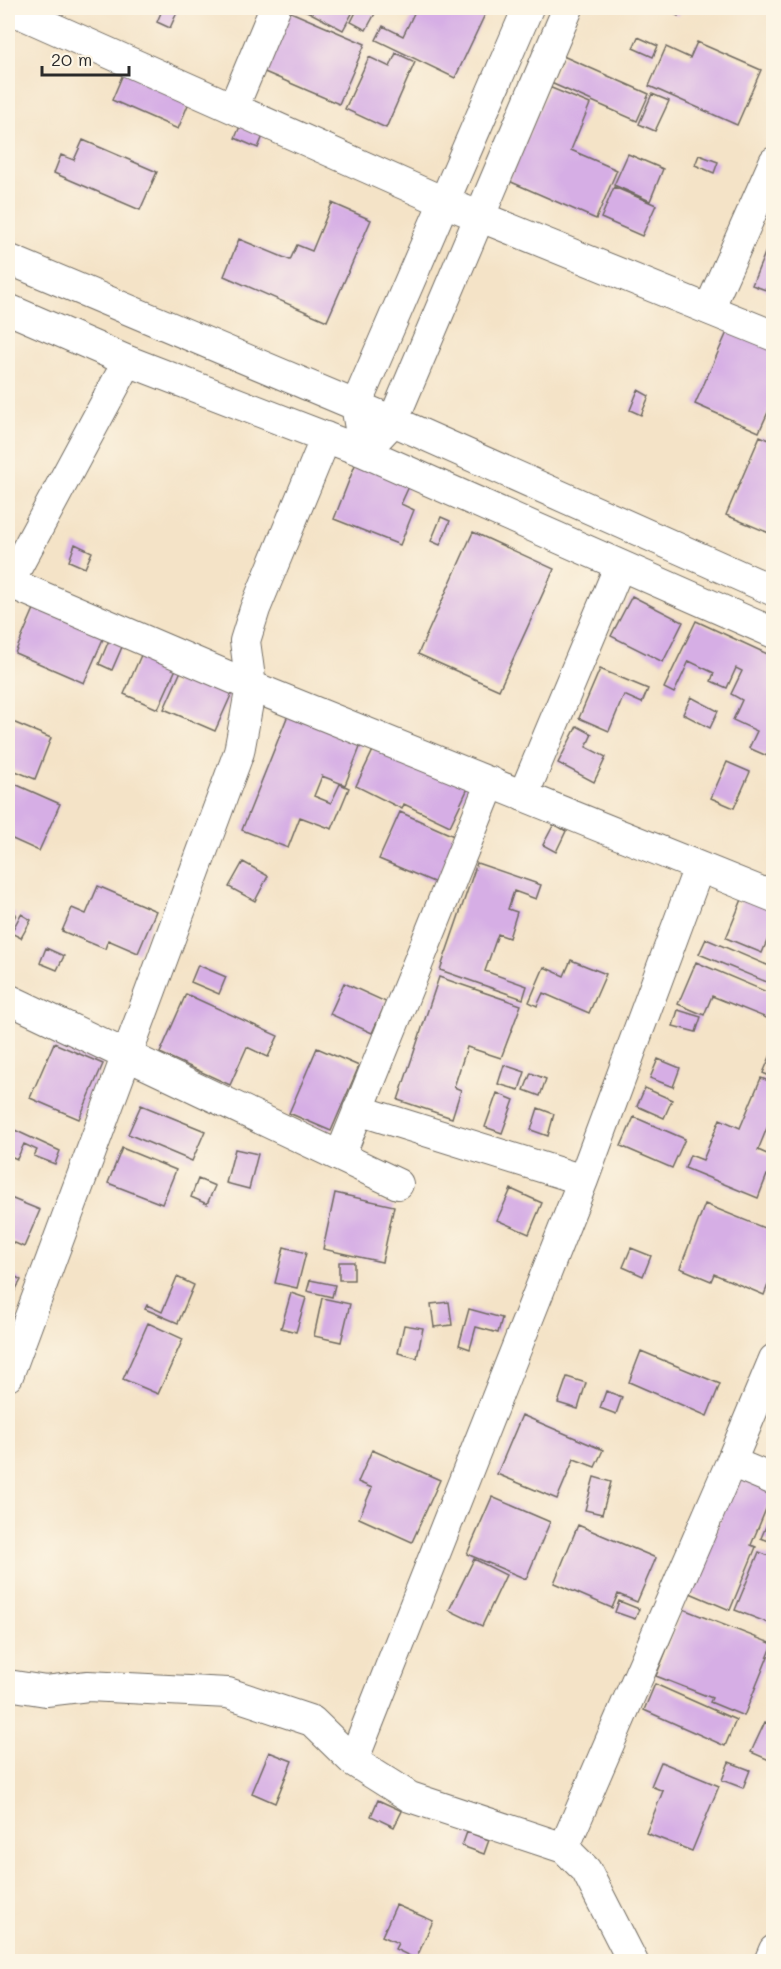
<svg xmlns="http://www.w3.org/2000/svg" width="781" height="1969" viewBox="0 0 781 1969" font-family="Mali,sans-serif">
	<rect width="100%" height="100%" fill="#fcf5e5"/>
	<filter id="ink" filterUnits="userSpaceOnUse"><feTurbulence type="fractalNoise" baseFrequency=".0167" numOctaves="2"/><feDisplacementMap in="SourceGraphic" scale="12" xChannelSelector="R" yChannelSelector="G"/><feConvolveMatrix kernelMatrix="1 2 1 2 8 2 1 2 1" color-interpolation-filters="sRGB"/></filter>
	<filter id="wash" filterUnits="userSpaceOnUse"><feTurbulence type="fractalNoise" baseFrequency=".008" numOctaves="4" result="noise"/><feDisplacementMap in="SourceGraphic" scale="24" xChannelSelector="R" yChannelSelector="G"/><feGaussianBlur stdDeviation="1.35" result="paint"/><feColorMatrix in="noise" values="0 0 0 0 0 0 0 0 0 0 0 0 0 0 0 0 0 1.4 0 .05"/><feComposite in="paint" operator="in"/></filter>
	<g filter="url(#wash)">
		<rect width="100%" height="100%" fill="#f4e3c7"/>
		<g id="blocks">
			<path fill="#d6aee5" d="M163,8H179L170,28L157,22Z
				M301,8H355L343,30Z
				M358,8H378L366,30L351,22Z
				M412,8H488L455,78L376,40L383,26L403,36L416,9Z
				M671,8H682L678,16L669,11Z
				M286,10L365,44L339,104L260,70Z
				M638,37L658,46L653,57L633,48Z
				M697,42L761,70L737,125L649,86L666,47L690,58Z
				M396,53L415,62L386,128L345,109L369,57L390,67Z
				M563,56L649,94L637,121L551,83Z
				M129,60L195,88L178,129L112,100Z
				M549,87L590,104L571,150L617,170L596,219L509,181Z
				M652,94L669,101L655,131L639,124Z
				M244,117L267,126L258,148L235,138Z
				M83,140L157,172L140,210L54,173L61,155L74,160Z
				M628,154L663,169L650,201L614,185Z
				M699,155L718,162L714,173L695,165Z
				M614,187L656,205L642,236L601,218Z
				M332,203L371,220L327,321L224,276L239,239L290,260L297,245L312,251Z
				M774,231V293L752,285Z
				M732,321L774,340V399L759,432L695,404Z
				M638,390L649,396L641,415L630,410Z
				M760,436L774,442V535L726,515Z
				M357,460L411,482L401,504L414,510L400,545L334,519Z
				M441,517L450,521L440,545L431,541Z
				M473,532L554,569L499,690L418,654Z
				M75,544L92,552L85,568L69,561Z
				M632,596L683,622L663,662L611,636Z
				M37,602L106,632L84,683L15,653Z
				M696,621L774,657V759L749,748L757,731L733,720L742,700L731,694L742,671L736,668L727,688L711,681L714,673L689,661L674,693L664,688Z
				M112,633L125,640L112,670L99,664Z
				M145,646L179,662L158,709L124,694Z
				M185,662L236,684L215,731L164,709Z
				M600,669L648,689L642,703L624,695L609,731L579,718Z
				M691,697L718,711L710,728L683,714Z
				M292,705L365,735L345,785L322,776L314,796L331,803L340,784L349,788L332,829L300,817L288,848L242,830Z
				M8,720L51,738L35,779L8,768Z
				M577,726L592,734L586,747L606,757L594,782L558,763Z
				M378,740L470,784L450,826L404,804L402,809L356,786Z
				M727,762L750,772L734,808L711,798Z
				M774,765V779L768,777Z
				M8,781L60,804L39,851L8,837Z
				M400,812L456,837L436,883L379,859Z
				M554,824L566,831L556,852L543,845Z
				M243,862L268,876L255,901L229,887Z
				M477,863L541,885L536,899L514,891L508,909L517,912L509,938L498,934L485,971L527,986L523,999L440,970Z
				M98,886L156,911L138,953L108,940L105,949L62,931L72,908L86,914Z
				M743,897L774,910V924L762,953L726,938Z
				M8,910L16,914L8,931Z
				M21,914L31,920L21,938L11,933Z
				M706,939L774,968V985L699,954Z
				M46,948L64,956L57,970L40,963Z
				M571,960L606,974L589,1013L543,993L537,1006L529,1002L544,967L564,976Z
				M696,962L774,995V1021L712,996L704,1015L678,1004Z
				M198,965L226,977L219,994L191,982Z
				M439,977L521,1005L501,1058L467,1047L454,1087L461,1090L452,1118L398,1100Z
				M344,983L386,1002L372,1033L330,1014Z
				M186,994L278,1036L268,1057L247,1047L230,1085L160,1053Z
				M678,1010L701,1017L696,1032L673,1026Z
				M54,1043L103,1064L79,1119L30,1098Z
				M317,1048L359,1066L331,1131L289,1113Z
				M773,1050H774V1078L763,1073Z
				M658,1059L680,1068L673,1087L650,1078Z
				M504,1065L525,1072L519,1090L498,1084Z
				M531,1073L546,1079L540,1096L524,1090Z
				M761,1078L774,1083V1131L767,1128L758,1150L774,1157V1178L767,1175L758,1198L685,1168L690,1155L703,1160L720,1119L740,1128Z
				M645,1088L672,1100L664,1118L637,1106Z
				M497,1093L514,1100L502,1133L485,1127Z
				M141,1105L205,1131L192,1161L128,1134Z
				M538,1108L554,1114L548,1136L531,1130Z
				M634,1117L685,1139L672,1168L621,1146Z
				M8,1127L60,1151L55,1164L34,1156L37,1150L24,1144L17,1159L8,1155Z
				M122,1148L176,1170L162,1204L108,1183Z
				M235,1149L258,1154L249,1189L226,1183Z
				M198,1179L215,1186L207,1204L191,1197Z
				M511,1189L542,1203L529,1234L497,1220Z
				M335,1193L394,1206L382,1262L323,1249Z
				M8,1197L40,1210L24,1247L8,1240Z
				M705,1204L774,1232V1270L764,1295L714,1274L711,1281L680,1268Z
				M284,1247L306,1253L297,1288L275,1283Z
				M631,1248L651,1256L643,1276L623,1267Z
				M339,1262H354V1280H339Z
				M8,1272L21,1280L8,1303Z
				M177,1277L194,1285L178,1323L145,1309L147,1305L162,1312Z
				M310,1280L335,1285L332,1297L307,1291Z
				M291,1293L306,1298L296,1332L281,1328Z
				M322,1298L350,1304L341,1342L314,1336Z
				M449,1302L452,1325L434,1327L431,1304Z
				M469,1309L502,1318L498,1333L476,1327L470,1349L459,1345Z
				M148,1323L183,1339L158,1394L123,1379Z
				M404,1325L423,1328L417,1358L398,1353Z
				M641,1351L720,1384L707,1416L629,1382Z
				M567,1377L586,1383L578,1409L558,1403Z
				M606,1391L622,1397L616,1414L600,1408Z
				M522,1415L603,1450L595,1467L574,1459L557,1499L497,1474Z
				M372,1450L440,1480L412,1542L359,1518L372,1488L358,1482Z
				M741,1469L774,1490L751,1545L756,1547L730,1610L690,1593Z
				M594,1477L611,1482L602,1514L585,1510Z
				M492,1497L550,1522L526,1579L467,1554Z
				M774,1508V1543L761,1538Z
				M578,1525L656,1558L637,1602L618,1594L612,1608L554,1583Z
				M759,1552L774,1558V1618L771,1624L735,1610Z
				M474,1559L506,1575L482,1626L449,1610Z
				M619,1601L639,1609L635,1619L615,1612Z
				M683,1609L773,1644L744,1716L710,1702L712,1698L656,1676Z
				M655,1684L736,1720L725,1746L644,1710Z
				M765,1722L774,1726V1762L751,1752Z
				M269,1752L292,1761L275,1803L252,1793Z
				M661,1762L719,1786L692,1851L646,1833L663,1791L651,1786Z
				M729,1762L750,1770L743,1788L722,1780Z
				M378,1800L402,1811L394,1827L371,1816Z
				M467,1832L489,1840L484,1854L462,1846Z
				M396,1905L433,1921L416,1959L395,1949L398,1943L382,1936Z"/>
		</g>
	</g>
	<g filter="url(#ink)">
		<use href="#blocks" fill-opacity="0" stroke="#716b62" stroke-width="1.5"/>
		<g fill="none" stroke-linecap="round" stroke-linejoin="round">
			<defs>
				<path id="minor" d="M8,8L444,202L774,336
					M528,8L356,405L364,452L393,421L568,8
					M234,106L275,8
					M8,259L393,421L774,591
					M8,309L128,361L364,452L774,633
					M709,309L774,162
					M8,582L251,686L774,897
					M8,584L128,361
					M523,796L620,565
					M8,999L398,1184
					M358,1110L583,1180
					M340,1156L491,782
					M774,1359L731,1462L774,1480
					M8,1376L239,752L251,686L245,641L255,609L326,437
					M8,1685L46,1691L88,1686L228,1693L312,1721L353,1761L410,1797L564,1848L586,1870L633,1962
					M353,1761L583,1180L699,867
					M564,1848L731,1462
					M769,1962L774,1950"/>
			</defs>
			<use href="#minor" stroke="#716b62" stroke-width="32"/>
			<use href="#minor" stroke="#fff" stroke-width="30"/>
		</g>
	</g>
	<rect width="781" height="1969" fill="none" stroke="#fcf5e5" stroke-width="30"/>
	<path d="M42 66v9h87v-9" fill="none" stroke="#2b2b2b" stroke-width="3"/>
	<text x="51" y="66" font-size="18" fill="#2b2b2b" stroke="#fcf5e5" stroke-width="4.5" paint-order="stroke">20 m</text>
</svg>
